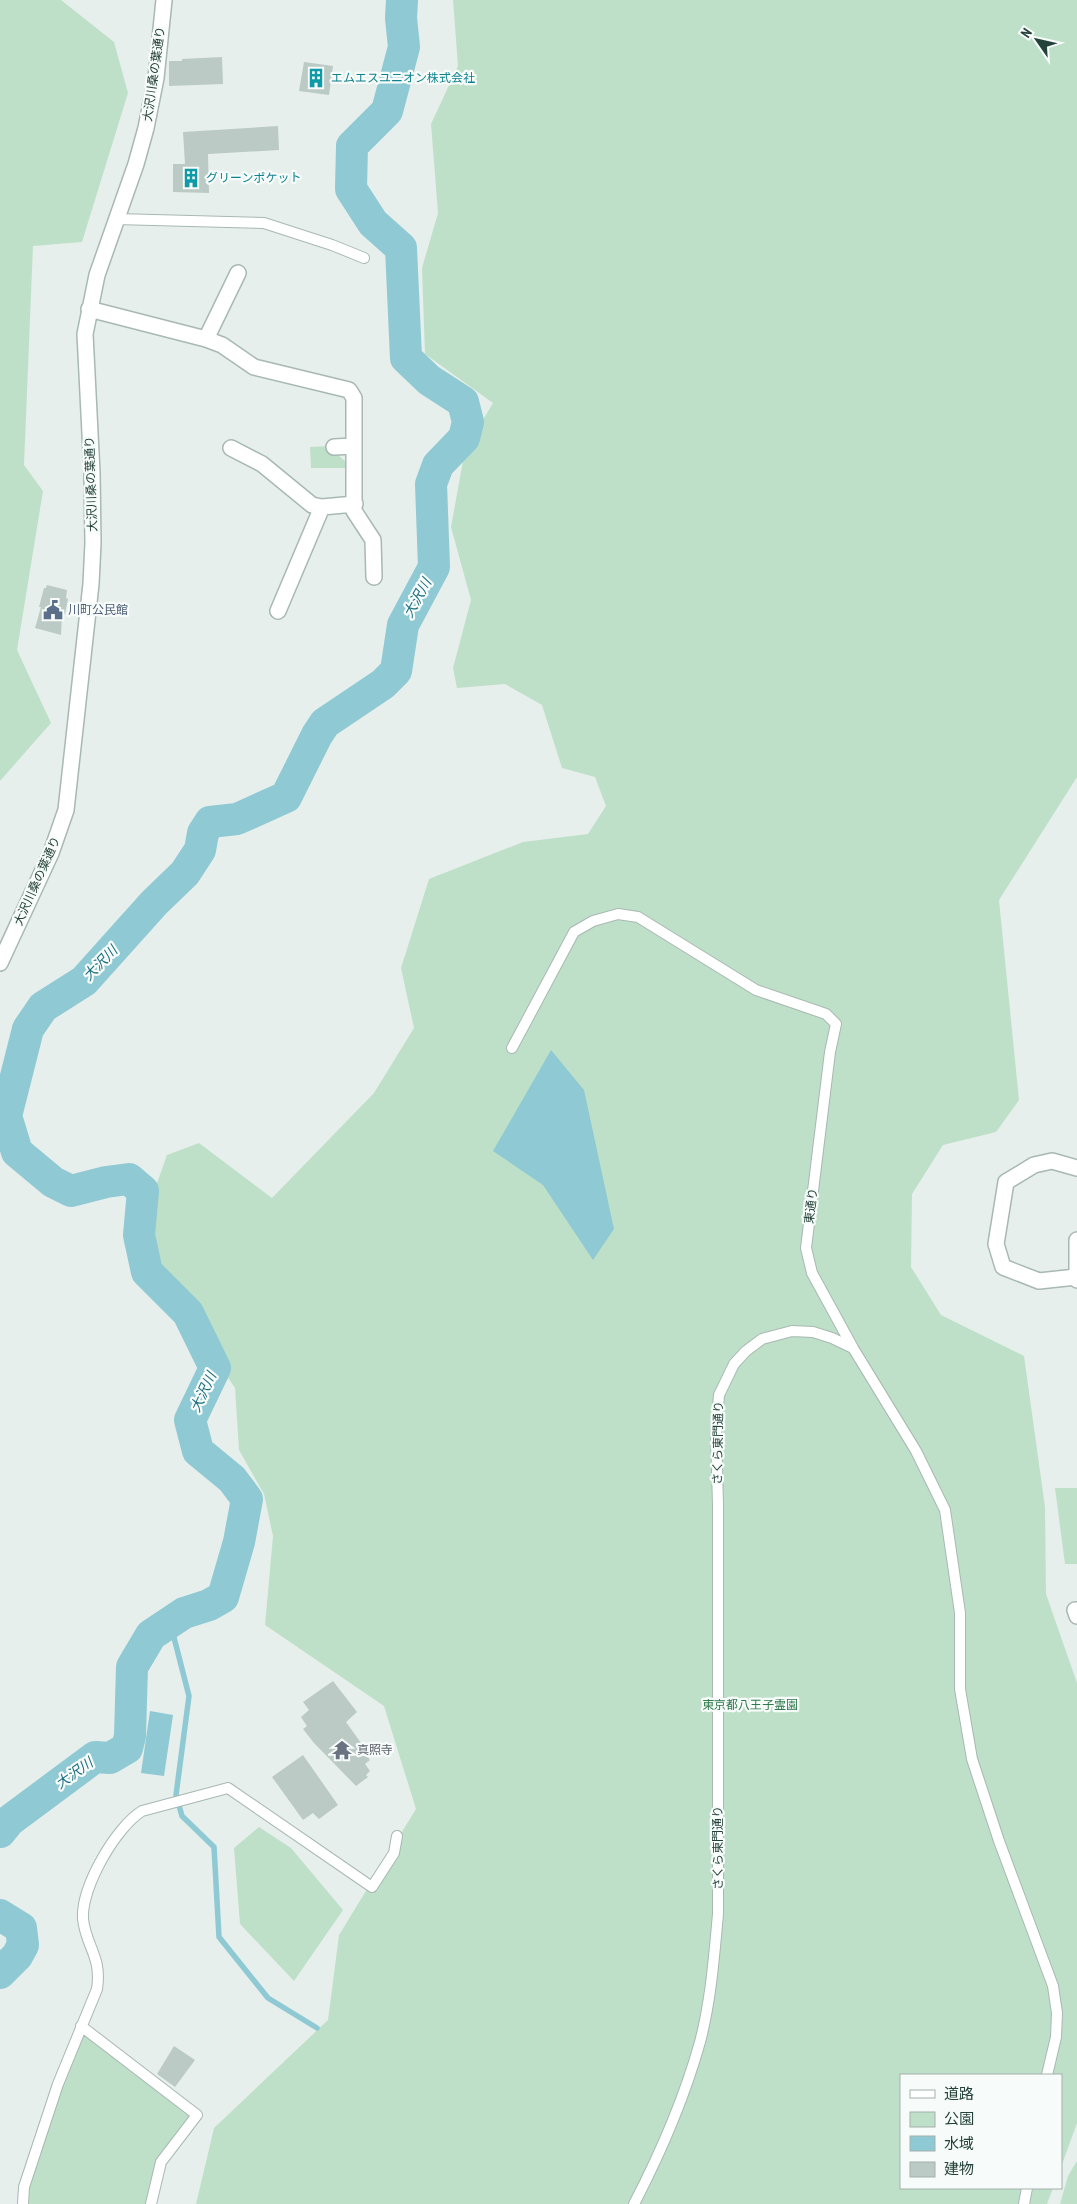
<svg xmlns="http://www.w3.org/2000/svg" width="1077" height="2204" viewBox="0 0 1077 2204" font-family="'PT Sans Narrow','Noto Sans JP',sans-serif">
	<rect width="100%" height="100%" fill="#e6efeb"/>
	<path fill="#bfe0c8" d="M0,0H61L114,42L128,93L82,242L33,246L24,465L43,491L17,650L51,723L0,781Z
		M453,0H1077V777L999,900L1019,1100L996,1132L943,1145L912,1194L911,1267L941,1315L1024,1356L1045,1507L1046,1594L1077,1683V2123L1061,2167V2075H901V2188H1053L1047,2204H196L214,2128L328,2020L339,1935L416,1809L384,1706L265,1625L273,1536L264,1494L239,1450L235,1388L147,1257L152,1197L167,1155L199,1143L272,1198L374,1093L414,1028L401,968L429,879L523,842L588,834L606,806L595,777L562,768L542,705L505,684L457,688L453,668L471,600L451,527L465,450L493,403L425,354L422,268L438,213L431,124L458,66Z
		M331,446L332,455H338L346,462L345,468H311L310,447Z
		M1055,1488H1077V1564H1065Z
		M259,1827L291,1848L343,1910L294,1981L240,1924L234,1848Z
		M81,2026L197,2115L161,2162L151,2204H23Z
		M1077,2161V2204H1060L1068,2176Z"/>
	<path fill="#8ec9d4" d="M551,1050L584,1090L614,1229L593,1260L543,1185L493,1151Z
		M150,1711L173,1715L164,1776L141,1773Z"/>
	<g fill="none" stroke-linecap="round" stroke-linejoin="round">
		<path stroke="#8ec9d4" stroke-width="5.5" d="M170,1622L189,1696L176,1795L182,1816L214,1847L219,1937L268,1998L317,2028"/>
		<path stroke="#8ec9d4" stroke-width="32" d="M0,1832L9,1821L95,1757L110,1758L127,1748L130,1736L132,1667L151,1635L184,1613L209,1605L223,1597L239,1542L247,1499L232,1479L198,1451L190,1420L215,1368L188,1313L147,1272L139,1235L143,1191L129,1179L106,1182L71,1191L53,1182L17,1152L6,1116L28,1029L43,1007L84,981L154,903L185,873L200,850L203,833L210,822L237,819L286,797L317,735L325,723L383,684L396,671L403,625L434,567L431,484L438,465L464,438L468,422L463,402L429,380L406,358L401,248L373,223L351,189L352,146L387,111L404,47L401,18L402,0
			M0,1915L21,1928L23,1945L17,1956L0,1973"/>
	</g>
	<path fill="#bbcac4" d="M222,57L223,84L169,86V61H182V59Z
		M304,62L333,66L329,95L299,91Z
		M278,126L279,150L208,154L209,193L173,192V164H185L183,132Z
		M47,585L67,590L66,598L68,599L65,614L62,613L61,635L35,628L41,607H39L44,588H46Z
		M333,1681L357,1712L346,1722L366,1750L363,1751L370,1760L365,1764L370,1771L366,1775L368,1777L356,1786L314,1743L303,1729L307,1726L301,1717L309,1710L303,1702Z
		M303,1755L338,1805L319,1819L313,1813L303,1820L272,1777Z
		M174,2046L195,2060L175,2087L157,2074Z"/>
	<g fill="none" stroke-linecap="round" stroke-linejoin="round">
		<defs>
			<path id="service" d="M116,219L264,223L332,245L364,258
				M512,1048L574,932L593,921L618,914L638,917L756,990L826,1014L836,1024L830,1052L806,1248L812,1273L853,1348
				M81,2026L197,2115L161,2162L151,2204
				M23,2204L24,2187L58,2084L97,1989C102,1956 86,1947 83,1919C81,1887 116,1827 142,1811L228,1788L372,1887L394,1853L397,1836
				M634,2204C661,2152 684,2099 700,2042C711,2000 714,1957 718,1914V1505L716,1433L719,1395L734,1364L746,1351L762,1339L792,1331L813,1332L832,1338L853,1348L916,1451L945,1510L960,1613V1689L972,1759L999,1841L1053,1986L1057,2013L1056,2037L1047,2075
				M1024,2204L1027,2188"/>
			<path id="minor" d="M89,309L206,339L222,345L254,367L349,390L354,398V511L373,540L374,577
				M206,339L238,273
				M334,447L354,446
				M231,448L262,464L312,505L322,507L355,504
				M278,611L322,507
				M1077,1240V1280
				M1076,1277L1039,1281L1003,1267L996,1244L1006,1182L1034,1165L1052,1161L1077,1168
				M1077,1610H1075L1077,1616"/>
			<path id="tertiary" d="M0,963L51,853L66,810L91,584L93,543L92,473L85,334L97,275L136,164L146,128L156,78L164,0"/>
		</defs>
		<use href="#service" stroke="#a8b8b2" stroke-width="12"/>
		<use href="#minor" stroke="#a8b8b2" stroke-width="18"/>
		<use href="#tertiary" stroke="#a8b8b2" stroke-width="18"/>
		<use href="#service" stroke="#fff" stroke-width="10"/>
		<use href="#minor" stroke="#fff" stroke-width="15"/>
		<use href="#tertiary" stroke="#fff" stroke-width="15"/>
	</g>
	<defs>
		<symbol id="building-bare" viewBox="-9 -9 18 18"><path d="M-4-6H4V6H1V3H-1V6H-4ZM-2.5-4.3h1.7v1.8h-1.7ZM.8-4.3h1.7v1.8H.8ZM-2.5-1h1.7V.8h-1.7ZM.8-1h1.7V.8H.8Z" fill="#0f9aa8" stroke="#f7fbf9" stroke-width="2.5" paint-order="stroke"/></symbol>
		<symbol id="civic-bare" viewBox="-9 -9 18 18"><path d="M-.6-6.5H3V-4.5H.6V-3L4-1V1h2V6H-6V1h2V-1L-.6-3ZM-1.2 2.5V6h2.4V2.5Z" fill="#5c6f8a" stroke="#f7fbf9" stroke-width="2.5" paint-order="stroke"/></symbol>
		<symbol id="temple-bare" viewBox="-9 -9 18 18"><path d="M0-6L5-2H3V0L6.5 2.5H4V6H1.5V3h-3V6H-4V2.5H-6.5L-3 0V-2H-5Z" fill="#6b7280" stroke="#f7fbf9" stroke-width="2.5" paint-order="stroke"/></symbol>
	</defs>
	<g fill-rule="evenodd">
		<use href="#building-bare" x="302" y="64" width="28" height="28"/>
		<use href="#building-bare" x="177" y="164" width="28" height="28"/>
		<use href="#civic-bare" x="39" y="596" width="28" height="28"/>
		<use href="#temple-bare" x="328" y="1736" width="28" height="28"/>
	</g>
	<g text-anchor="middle" stroke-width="4.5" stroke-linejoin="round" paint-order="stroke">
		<g font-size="12" fill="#24423a" stroke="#f7fbf9">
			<text transform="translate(154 74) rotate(-82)" y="4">大沢川桑の葉通り</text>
			<text transform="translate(91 484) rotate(-92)" y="4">大沢川桑の葉通り</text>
			<text transform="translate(37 881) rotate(-66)" y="4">大沢川桑の葉通り</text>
			<text transform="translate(811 1206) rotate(-83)" y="4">東通り</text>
			<text transform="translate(718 1443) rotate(-89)" y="4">さくら東門通り</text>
			<text transform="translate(718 1848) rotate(-90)" y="4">さくら東門通り</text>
		</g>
		<g font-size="12" fill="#0d838f" stroke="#f7fbf9" text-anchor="start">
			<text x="331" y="82">エムエスユニオン株式会社</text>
			<text x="206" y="182">グリーンポケット</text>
		</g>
		<g font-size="12" fill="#4e5e75" stroke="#f7fbf9" text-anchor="start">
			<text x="68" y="614">川町公民館</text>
		</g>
		<g font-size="12" fill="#2d7a4b" stroke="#f7fbf9">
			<text x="750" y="1709">東京都八王子霊園</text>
		</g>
		<g font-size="12" fill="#5b616d" stroke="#f7fbf9" text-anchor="start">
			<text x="357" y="1754">真照寺</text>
		</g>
		<g font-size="14" font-style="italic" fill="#1c6f80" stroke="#f7fbf9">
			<text transform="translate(417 598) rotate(-61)" y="5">大沢川</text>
			<text transform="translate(100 963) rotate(-46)" y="5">大沢川</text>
			<text transform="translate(203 1392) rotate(-65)" y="5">大沢川</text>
			<text transform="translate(74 1773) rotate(-35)" y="5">大沢川</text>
		</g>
	</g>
	<rect x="900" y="2074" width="162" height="115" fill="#f7fbf9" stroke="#a3b1ad"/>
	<rect x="910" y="2090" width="25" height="8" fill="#ffffff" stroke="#a3b1ad"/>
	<text x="944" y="2099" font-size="15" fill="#24423a">道路</text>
	<rect x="910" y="2112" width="25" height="15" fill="#bfe0c8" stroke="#a3b1ad"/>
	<text x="944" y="2124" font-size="15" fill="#24423a">公園</text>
	<rect x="910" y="2136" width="25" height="15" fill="#8ec9d4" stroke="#a3b1ad"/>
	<text x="944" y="2149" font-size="15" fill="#24423a">水域</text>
	<rect x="910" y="2162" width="25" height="15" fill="#bbcac4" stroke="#a3b1ad"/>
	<text x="944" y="2174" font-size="15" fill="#24423a">建物</text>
	<g transform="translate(1037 40) rotate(304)" stroke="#f7fbf9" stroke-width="4" paint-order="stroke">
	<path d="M0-4L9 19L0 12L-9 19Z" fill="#24423a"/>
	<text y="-8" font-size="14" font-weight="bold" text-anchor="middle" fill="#24423a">N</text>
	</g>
</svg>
